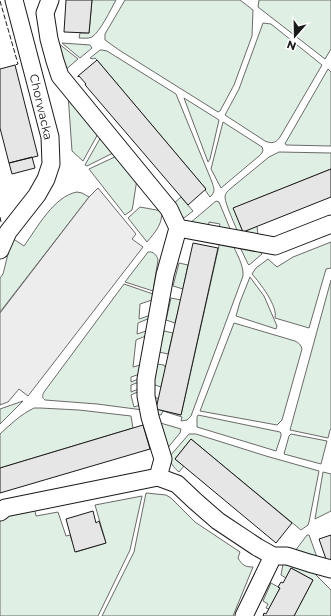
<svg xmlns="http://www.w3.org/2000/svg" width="331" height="616" viewBox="0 0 331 616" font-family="Montserrat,sans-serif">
	<rect width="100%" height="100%" fill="#fff"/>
	<path fill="#e0efe3" stroke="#6a6a6a" d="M92,0H116C111,9 100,32 92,37C88,39 83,38 79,38L80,33H89Z
		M125,0H240L253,10L252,36L234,85L220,111L218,112L119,50L105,40V34Z
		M259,0H331V49L325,59L258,7Z
		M263,23L271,24L322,65L280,137C276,143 272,144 265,141L225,115L239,89Z
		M58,43L78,59L64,71Z
		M62,43L90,45L92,48L80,58Z
		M100,50H102L107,51L176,94L212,182C214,189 216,191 210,197L205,190L206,189L97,60L95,58L93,59L90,58Z
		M328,69L331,72V146L286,145L285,143L286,142Z
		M68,94L99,132L83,161L72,151Z
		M184,98L219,120L210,159L208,162Z
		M223,122L262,147L263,150L262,153L259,156L221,188L211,169Z
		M102,135L115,152L87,166L85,165Z
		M279,152L331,153V169L234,208L243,232L257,226L258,236L239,235C236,227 225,204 225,197C225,193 228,191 230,189L269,157Z
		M119,155L137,179L133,205L132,210L125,215L89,169Z
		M77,192L82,193L89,197L0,312V278L3,274L12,238L24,246C37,228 54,196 77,192Z
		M181,197L193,211L184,218L172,205Z
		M216,201L219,202L231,231L218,230L220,224L209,222L208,228L190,223Z
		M140,207L162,211C162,225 156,231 147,242L128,218Z
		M220,241L232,243C236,253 244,265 243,276L191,416L187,420L181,421L182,417L163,411L161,415L155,414L152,396L159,399L156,409L181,415Z
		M331,242V268L326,269L309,328L275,318C278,306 260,283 252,274L256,268L268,259L277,267L293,257Z
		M239,245L258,248L262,254L249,265L248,264Z
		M148,252C153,251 157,255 158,260L153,291L125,282Z
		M179,263L188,265L183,289L173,286Z
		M250,277L264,296L277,326L276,329L236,316L240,302Z
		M331,280V429L330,430L328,438L290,430Z
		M124,284L153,294L152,300L140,304L139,319L151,315L150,318L138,323L137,334L149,330L148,335L136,340L133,367L144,364L143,373L131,377V382L143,377L142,381L131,385V392L141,388L142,390L131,395L134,407L143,404V410L97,404L45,400C42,398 42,396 44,392Z
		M171,298L181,300L175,323L166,320Z
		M234,323L295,341C299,343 301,345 302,349L282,420L277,425L200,411Z
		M164,331L173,333L168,354L159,352Z
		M157,364L164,365V366L166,367L161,387L152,384Z
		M23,401L0,424V409Z
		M34,408H40L79,410L131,416L133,428L0,468V434C11,424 20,415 34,408Z
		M198,415L280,432L281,433V436L276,451L197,427V417Z
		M157,422L181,429L180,433L166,450Z
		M189,434H196L266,456L319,471L309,522L308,525L301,530L191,439L175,459L184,466L179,472C174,468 169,462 170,456Z
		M291,434L327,441L321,464L284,454L289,436Z
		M323,472L331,474V511L315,519Z
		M146,493L166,495L171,498L195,522L240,552L238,558C242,565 245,567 253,567L233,616H102L134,552Z
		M142,496L130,550L98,616H0V520L10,513L34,505L36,516L58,512L66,536L70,535L76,552L106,543L95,505Z
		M307,535H309L318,560L295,551Z
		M283,564L312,571L331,590V616H294L313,580L291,568L286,578L281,575Z
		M271,583L280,588L269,609L266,608L268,604L263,601Z"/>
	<path fill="#ededed" stroke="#6a6a6a" d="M98,188L136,234L132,239L143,247L28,396L19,389L8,402L0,405V313L89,197Z"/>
	<path fill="#e6e6e6" stroke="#1a1a1a" d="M66,0H92L89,33L64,32Z
		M97,60L206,189L188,205L86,86L85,84H86L79,76L78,77V76Z
		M15,65L38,156L9,163L0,128V69Z
		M32,157L35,168L12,174L9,163Z
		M331,169V197L243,232L233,208Z
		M193,243L218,248L181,415L156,409Z
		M143,425L150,449L0,493V468Z
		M191,439L292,523L276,543L175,459Z
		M93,511L96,523L99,521L106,543L75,552L66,519Z
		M331,535V561L327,562L319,539Z
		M291,568L313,580L294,616H263L264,613L266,614L280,588L278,587L281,582L283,583Z"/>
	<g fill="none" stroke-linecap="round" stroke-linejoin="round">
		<defs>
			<path id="minor" d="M50,0L45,13L49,39L55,61L60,76L169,209L178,228L275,246L331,224
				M0,250L8,232L37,195L46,179L51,164L50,137L14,0
				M158,477L177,484L195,501L218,521L257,547L273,556
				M0,512L5,508L158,477L163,459L150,417L146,396V379L165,275L178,228
				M244,616L273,556H287L309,563L331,569"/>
		</defs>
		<use href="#minor" stroke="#1a1a1a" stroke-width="19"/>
		<use href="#minor" stroke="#fff" stroke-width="17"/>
		<path stroke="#1a1a1a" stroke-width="1" stroke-dasharray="5 2" stroke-linecap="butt" d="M0,1L18,64L15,65
			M0,217L1,222"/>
	</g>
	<g text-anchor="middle" stroke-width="3" stroke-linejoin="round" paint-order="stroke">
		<g font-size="12" fill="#1a1a1a" stroke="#fff">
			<text transform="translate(41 107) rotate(77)" y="4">Chorwacka</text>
		</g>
	</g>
	<g transform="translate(295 36) rotate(200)" stroke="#ffffff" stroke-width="3" paint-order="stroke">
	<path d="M0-3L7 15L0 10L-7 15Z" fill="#1a1a1a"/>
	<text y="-6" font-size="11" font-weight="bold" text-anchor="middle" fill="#1a1a1a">N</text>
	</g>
</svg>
